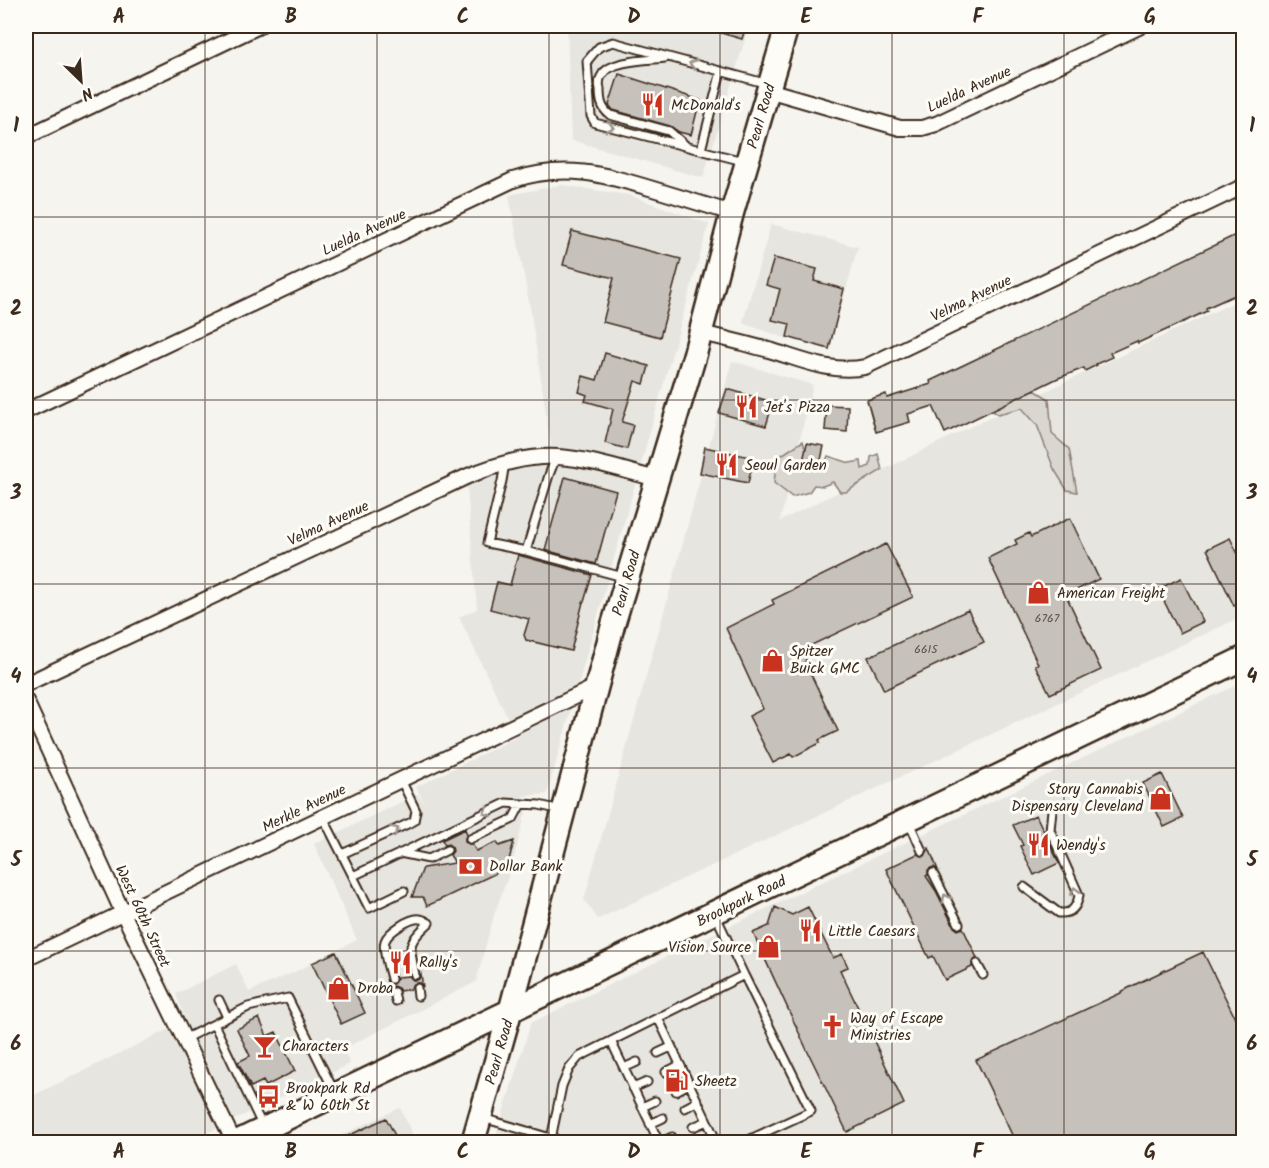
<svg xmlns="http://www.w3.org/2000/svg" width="1269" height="1168" viewBox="0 0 1269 1168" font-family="Kalam,sans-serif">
	<rect width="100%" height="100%" fill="#f5f4ee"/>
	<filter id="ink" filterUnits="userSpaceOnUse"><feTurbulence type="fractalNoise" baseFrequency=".0167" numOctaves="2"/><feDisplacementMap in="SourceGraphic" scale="12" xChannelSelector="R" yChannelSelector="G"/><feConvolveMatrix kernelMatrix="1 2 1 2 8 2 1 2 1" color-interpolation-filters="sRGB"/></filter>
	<g filter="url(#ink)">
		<path fill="#e7e5df" d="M567,26H749L703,178L571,140Z
			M560,185L629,195L709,224L547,794L523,796L526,812L511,868L494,915L476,982L343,1049L341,1045L350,1064L188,1142H26V1099L186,1021L176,994L236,964L249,992L301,969L319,959L357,940L314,844L418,794L426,806L416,787L517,737L459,617L477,609L467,487L551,446L530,307L509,195Z
			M771,224L858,247L829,349L786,338L744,324L743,322Z
			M1243,298V616L598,919L584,900L675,572L732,361L813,385L780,521L972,426Z
			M1243,682V1142H494L531,1023L711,935Z
			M400,1108L416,1142H326Z"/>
		<path fill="#dad6d0" stroke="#8a8077" stroke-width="1.5" d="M1022,382L1049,399L1052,434L1069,449L1077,492L1067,490L1054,469L1037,425L1022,408L998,414L984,407L999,401L1010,402V392Z
			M803,441L806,451L815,465L823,468L828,456L850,463L861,461L862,469L870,466L871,457L878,454L882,470L846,492H840L833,482L823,486L814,485L809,492L792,497L774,483L777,458Z"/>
		<path fill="#c7c1bb" stroke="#3b2a1e" stroke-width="1.5" d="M707,26H746L742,39L707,29Z
			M619,74L700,100L691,135L679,132L670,126L613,110L609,105Z
			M572,231L681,259L660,337L603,322L614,278L563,265Z
			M1244,231V291L1206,308L1207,311L1138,343L1137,341L1110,353L1112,357L1096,364L1097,365L1085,371L1084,368L1056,379L945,433L933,406L908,414L910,422L876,432L867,400L886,394L887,398L931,384L930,381Z
			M774,258L817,269L814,281L844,289L829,349L787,337L790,324L772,320L780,289L766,285Z
			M605,353L649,366L644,384L635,381L622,422L633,425L627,449L605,443L613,409L585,401L587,395L579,392L583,376L597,380Z
			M727,389L773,402L766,426L719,413Z
			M827,405L848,406L847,432L825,430Z
			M807,443L824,446L819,469L802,466Z
			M705,447L754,458L748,483L700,473Z
			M565,477L616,491L596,564L545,550Z
			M1070,518L1099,579L1066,595L1101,670L1050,694L1035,665L1038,664L988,558L1017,544L1015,540L1029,533L1031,537Z
			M1230,538L1244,566V601L1234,606L1207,549Z
			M886,544L913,597L801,650L807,662H805L838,731L819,740L820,743L793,757L791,754L773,763L749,716L763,709L726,628L774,604L772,600Z
			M518,555L592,575L584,602H583L571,651L526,640L524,635L529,619L490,609L497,582L510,585Z
			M1181,578L1203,622L1180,633L1158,589Z
			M968,610L984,642L884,690L868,657Z
			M1162,774L1183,818L1164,827L1143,783Z
			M1036,815L1059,863L1034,875L1020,846L1023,845L1013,825Z
			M465,829L467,834L465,838V842L469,844H472L476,851L497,842L499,846L514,841L507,868L427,906L423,897H412L423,868L455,863L450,855L453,851L452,847L448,844L445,845L442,840Z
			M929,848L938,870L934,867L931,868L928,870V875L926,876L936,891L954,927L958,930L963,928L977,958L972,962V967L945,980L933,956L929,958L886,869L917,854L921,856H925Z
			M775,907L792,915L808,907L833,958L842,954L848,967L840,970L904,1104L847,1132L806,1048L753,933L769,926Z
			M336,952L365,1013L341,1024L312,963Z
			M1203,952L1244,1036V1143H1016L976,1060L1121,993V992L1138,983Z
			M421,974L423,987L420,983H416L412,985L411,989L400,991L398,988L393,986L390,988L388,992L387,983L393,984L398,977L409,976L413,980H417L419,979Z
			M259,1018L267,1036L276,1032L295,1071L266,1086L263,1081L251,1087L238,1062L250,1056L237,1029Z
			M386,1118L399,1143H333Z"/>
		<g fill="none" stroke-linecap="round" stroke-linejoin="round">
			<defs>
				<path id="lane" d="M665,58C649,60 610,60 602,75C599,79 599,85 600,89C600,100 601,108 610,115L669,131L685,145
					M701,150L721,71
					M743,161L595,123L591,116L587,61L599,47L613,42L768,84
					M556,457L549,475L526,551L623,577
					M505,463L502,481L487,543L526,551
					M323,817L369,908L404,891
					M910,824L922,851
					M470,839L513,819L521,804
					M400,853L429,859L447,850
					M342,854L414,821L416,811L401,780
					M933,873L959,924
					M353,876L506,803L539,805L561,810
					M1024,887L1059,913C1072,914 1077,907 1079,895L1050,830L1052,810
					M977,964L983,975
					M744,975L811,1111L744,1142
					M391,979C389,969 382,950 385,941C388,932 411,917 420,919C423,919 427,922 429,923C405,945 410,945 415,975
					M417,988L418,996
					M394,992L396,1001
					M219,1000L227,1017
					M658,1018L717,1142
					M214,1024L262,1125
					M184,1039L248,1007L288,998L335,1093
					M611,1041L659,1142
					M658,1053L671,1047
					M624,1068L637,1062
					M666,1072L680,1065
					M633,1088L647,1082
					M676,1091L689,1084
					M642,1107L655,1101
					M685,1108L698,1101
					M483,1118L564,1142
					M650,1124L663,1118
					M693,1127L707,1121
					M551,1139L562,1086L569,1069L579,1057L744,975L716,916
					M661,1142L672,1137"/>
				<path id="street" d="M768,90L900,128H922L936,124L1141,26
					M26,137L259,26
					M701,333C724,338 746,344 769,350C800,359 832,374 865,367L1244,186
					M26,411L513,180C565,163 603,174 653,189C679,197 705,205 732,213
					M26,684L468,476C496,465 527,455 558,457C591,459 625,471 657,479
					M26,701L123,913L234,1142
					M26,959L597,686"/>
				<path id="primary" d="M237,1142L1244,658
					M473,1142L510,1012L613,625L695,354L732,213L787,26"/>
			</defs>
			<use href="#lane" stroke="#3b2a1e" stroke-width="11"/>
			<use href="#street" stroke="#3b2a1e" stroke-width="18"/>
			<use href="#primary" stroke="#3b2a1e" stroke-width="27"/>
			<use href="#lane" stroke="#fdfcf7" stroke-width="7"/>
			<use href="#street" stroke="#fdfcf7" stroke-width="14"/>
			<use href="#primary" stroke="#fdfcf7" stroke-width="22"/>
		</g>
		<defs><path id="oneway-chevron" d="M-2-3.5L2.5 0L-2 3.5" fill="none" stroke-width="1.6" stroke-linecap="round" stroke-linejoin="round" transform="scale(1.5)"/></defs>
		<g stroke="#9c938a">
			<use href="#oneway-chevron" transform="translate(693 64) rotate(-165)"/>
			<use href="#oneway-chevron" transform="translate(610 127) rotate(15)"/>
			<use href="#oneway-chevron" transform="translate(487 812) rotate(155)"/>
			<use href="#oneway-chevron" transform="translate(395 830) rotate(-25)"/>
			<use href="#oneway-chevron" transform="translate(1075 891) rotate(-105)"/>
			<use href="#oneway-chevron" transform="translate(946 898) rotate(-117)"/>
		</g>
	</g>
	<path fill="none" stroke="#3b2a1e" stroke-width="1.5" stroke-opacity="0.55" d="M205,26V1142M377,26V1142M549,26V1142M720,26V1142M892,26V1142M1064,26V1142M26,217H1244M26,400H1244M26,584H1244M26,768H1244M26,951H1244"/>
	<defs>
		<symbol id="restaurant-bare" viewBox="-9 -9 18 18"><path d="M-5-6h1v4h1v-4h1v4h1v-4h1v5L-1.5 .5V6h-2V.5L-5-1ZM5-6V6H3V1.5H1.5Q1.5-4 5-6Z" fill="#c8321e" stroke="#fdfcf7" stroke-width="2.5" paint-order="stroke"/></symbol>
		<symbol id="shop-bare" viewBox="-9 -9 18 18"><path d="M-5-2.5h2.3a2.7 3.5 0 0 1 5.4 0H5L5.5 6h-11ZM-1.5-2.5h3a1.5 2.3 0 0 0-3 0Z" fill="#c8321e" stroke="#fdfcf7" stroke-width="2.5" paint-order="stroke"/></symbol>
		<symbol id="bank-bare" viewBox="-9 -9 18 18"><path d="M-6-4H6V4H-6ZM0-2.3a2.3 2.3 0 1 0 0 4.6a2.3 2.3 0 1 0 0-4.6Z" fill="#c8321e" stroke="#fdfcf7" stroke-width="2.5" paint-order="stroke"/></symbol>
		<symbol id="church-bare" viewBox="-9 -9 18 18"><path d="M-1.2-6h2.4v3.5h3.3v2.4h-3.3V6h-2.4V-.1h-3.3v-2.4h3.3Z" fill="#c8321e" stroke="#fdfcf7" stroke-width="2.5" paint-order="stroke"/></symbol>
		<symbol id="bar-bare" viewBox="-9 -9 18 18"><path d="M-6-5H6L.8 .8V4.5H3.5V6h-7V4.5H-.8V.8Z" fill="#c8321e" stroke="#fdfcf7" stroke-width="2.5" paint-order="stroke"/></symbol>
		<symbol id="fuel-bare" viewBox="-9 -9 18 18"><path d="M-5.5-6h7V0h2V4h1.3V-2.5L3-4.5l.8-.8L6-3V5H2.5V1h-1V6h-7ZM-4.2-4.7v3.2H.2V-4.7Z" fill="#c8321e" stroke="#fdfcf7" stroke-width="2.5" paint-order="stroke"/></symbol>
		<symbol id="bus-bare" viewBox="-9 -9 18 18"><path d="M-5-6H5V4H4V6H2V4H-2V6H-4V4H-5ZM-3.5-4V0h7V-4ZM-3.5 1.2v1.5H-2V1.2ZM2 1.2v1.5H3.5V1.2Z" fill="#c8321e" stroke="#fdfcf7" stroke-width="2.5" paint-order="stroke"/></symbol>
	</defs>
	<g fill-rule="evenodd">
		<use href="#restaurant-bare" x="636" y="88" width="33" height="33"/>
		<use href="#restaurant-bare" x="730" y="390" width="33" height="33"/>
		<use href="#restaurant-bare" x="710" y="448" width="33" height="33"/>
		<use href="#shop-bare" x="1022" y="576" width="33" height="33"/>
		<use href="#shop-bare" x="756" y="644" width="33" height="33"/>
		<use href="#shop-bare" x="1144" y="782" width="33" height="33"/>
		<use href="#restaurant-bare" x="1022" y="828" width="33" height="33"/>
		<use href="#bank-bare" x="454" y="850" width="33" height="33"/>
		<use href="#restaurant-bare" x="794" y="914" width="33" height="33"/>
		<use href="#shop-bare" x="752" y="930" width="33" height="33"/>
		<use href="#restaurant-bare" x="384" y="946" width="33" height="33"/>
		<use href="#shop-bare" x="322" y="972" width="33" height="33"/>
		<use href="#church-bare" x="816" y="1010" width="33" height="33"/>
		<use href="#bar-bare" x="248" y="1030" width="33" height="33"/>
		<use href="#fuel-bare" x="660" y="1064" width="33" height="33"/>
		<use href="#bus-bare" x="252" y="1080" width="33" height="33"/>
	</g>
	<g text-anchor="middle" stroke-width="6" stroke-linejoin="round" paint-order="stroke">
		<g font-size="12" fill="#5e5045">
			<text x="1047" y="622">6767</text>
			<text x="926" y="653">6615</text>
		</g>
		<g font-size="15" fill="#3b2a1e" stroke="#fdfcf7">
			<text transform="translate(969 89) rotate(-25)" y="5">Luelda Avenue</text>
			<text transform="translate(761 116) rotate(-74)" y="5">Pearl Road</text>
			<text transform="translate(364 232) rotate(-25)" y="5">Luelda Avenue</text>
			<text transform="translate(971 298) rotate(-26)" y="5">Velma Avenue</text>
			<text transform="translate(328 523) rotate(-25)" y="5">Velma Avenue</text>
			<text transform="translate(626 583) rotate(-74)" y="5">Pearl Road</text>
			<text transform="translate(304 808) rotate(-26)" y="5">Merkle Avenue</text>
			<text transform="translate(741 901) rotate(-26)" y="5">Brookpark Road</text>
			<text transform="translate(143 916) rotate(65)" y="5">West 60th Street</text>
			<text transform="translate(499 1052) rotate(-74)" y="5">Pearl Road</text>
		</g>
		<g font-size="15" fill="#3b2a1e" stroke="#fdfcf7" text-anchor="start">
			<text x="671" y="110">McDonald's</text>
			<text x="764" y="412">Jet's Pizza</text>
			<text x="745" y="470">Seoul Garden</text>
			<text x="1057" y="598">American Freight</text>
			<text x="790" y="656">Spitzer<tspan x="790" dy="17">Buick GMC</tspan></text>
			<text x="1143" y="794" text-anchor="end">Story Cannabis<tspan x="1143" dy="17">Dispensary Cleveland</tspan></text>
			<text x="1056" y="850">Wendy's</text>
			<text x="489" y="871">Dollar Bank</text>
			<text x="828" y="936">Little Caesars</text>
			<text x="751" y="952" text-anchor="end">Vision Source</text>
			<text x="419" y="967">Rally's</text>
			<text x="357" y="993">Droba</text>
			<text x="850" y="1023">Way of Escape<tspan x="850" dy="17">Ministries</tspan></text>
			<text x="282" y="1051">Characters</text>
			<text x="695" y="1086">Sheetz</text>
			<text x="286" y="1093">Brookpark Rd<tspan x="286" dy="17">&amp; W 60th St</tspan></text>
		</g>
	</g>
	<rect width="1269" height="1168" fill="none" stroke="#fdfcf7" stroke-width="66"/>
	<g transform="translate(81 81) rotate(155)" stroke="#fdfcf7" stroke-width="4.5" paint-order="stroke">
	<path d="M0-4.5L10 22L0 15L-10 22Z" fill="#3b2a1e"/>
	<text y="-9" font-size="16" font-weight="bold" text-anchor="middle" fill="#3b2a1e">N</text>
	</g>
	<rect x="33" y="33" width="1203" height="1102" fill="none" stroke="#3b2a1e" stroke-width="2"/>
	<g font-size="20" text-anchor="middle" font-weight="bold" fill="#3b2a1e">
		<text x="119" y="23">A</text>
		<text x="291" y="23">B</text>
		<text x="463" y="23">C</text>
		<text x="634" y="23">D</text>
		<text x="806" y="23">E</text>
		<text x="978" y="23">F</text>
		<text x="1150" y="23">G</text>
		<text x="16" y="132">1</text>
		<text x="1252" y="132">1</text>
		<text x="16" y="315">2</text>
		<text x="1252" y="315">2</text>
		<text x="16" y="499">3</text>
		<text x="1252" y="499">3</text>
		<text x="16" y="683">4</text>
		<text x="1252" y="683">4</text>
		<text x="16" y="866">5</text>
		<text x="1252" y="866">5</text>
		<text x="16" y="1050">6</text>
		<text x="1252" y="1050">6</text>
		<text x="119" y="1158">A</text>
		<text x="291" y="1158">B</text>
		<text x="463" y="1158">C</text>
		<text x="634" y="1158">D</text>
		<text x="806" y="1158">E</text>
		<text x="978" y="1158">F</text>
		<text x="1150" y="1158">G</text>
	</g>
</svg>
